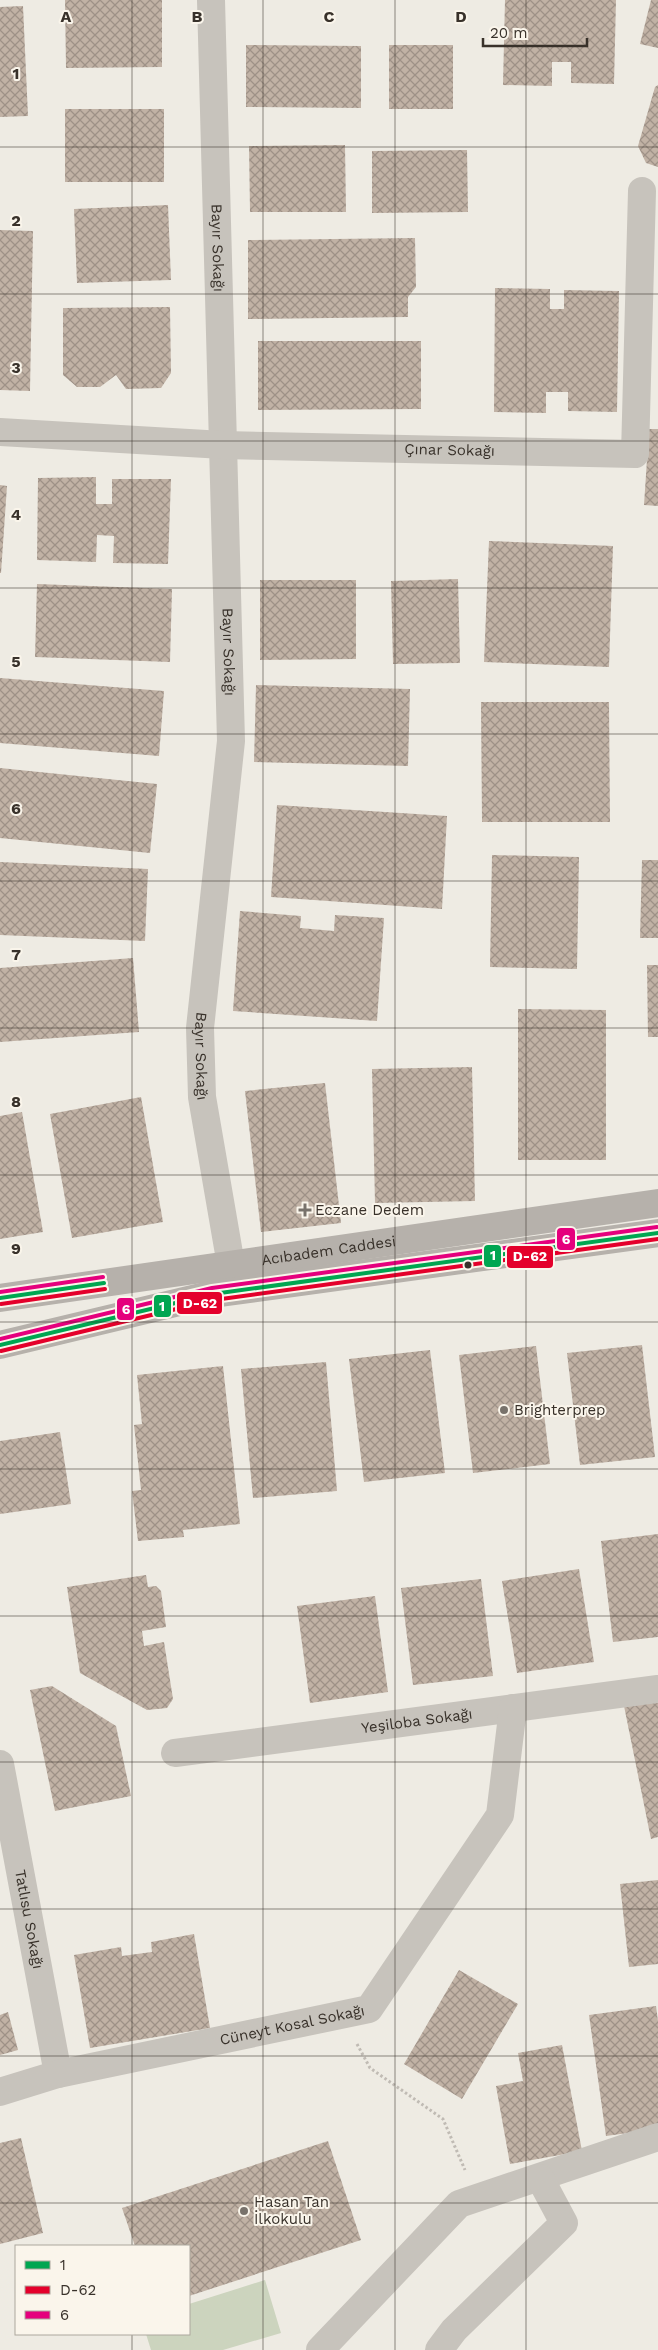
<svg xmlns="http://www.w3.org/2000/svg" width="658" height="2350" viewBox="0 0 658 2350" font-family="'Work Sans',sans-serif">
	<defs>
		<pattern id="building-cross-hatch" width="8" height="8" patternUnits="userSpaceOnUse" patternTransform="scale(1.25)"><rect width="8" height="8" fill="#c1b2a5"/><path d="M0 0l8 8M0 8l8-8" fill="none" stroke="#9e9187"/></pattern>
	</defs>
	<rect width="100%" height="100%" fill="#eeebe3"/>
	<path fill="#ccd4be" d="M265,2280L281,2333L223,2350H151L146,2334H189V2304Z"/>
	<path fill="url(#building-cross-hatch)" d="M65,0H162V67L66,68Z
		M505,0H616L614,84L571,83V62H552V86L503,85Z
		M651,0H658V48L640,44Z
		M23,6L28,116L0,117V7Z
		M246,45L361,46V108L246,107Z
		M389,45H453V109H389Z
		M658,85V167L646,163L638,146L655,87Z
		M65,109H164V182H65Z
		M345,145L346,212H250L249,146Z
		M467,150L468,212L372,213V151Z
		M168,205L171,280L77,283L74,209Z
		M0,230L33,231L30,391L0,390Z
		M415,238L416,287L408,297V317L248,319V240Z
		M495,288L550,289V309H564V290L619,291L617,412L568,411V392H546V413L494,412Z
		M170,307L171,373L161,388L126,389L116,375L100,387H77L63,375V308Z
		M258,341H421V409L258,410Z
		M649,429H658V506L644,505Z
		M96,477V504H112V479H171L168,564L113,563L114,536L97,535L96,562L37,560L38,478Z
		M0,485L7,486L1,573H0Z
		M489,541L613,546L609,667L484,662Z
		M458,579L460,663L393,664L391,581Z
		M260,580H356V659L260,660Z
		M37,584L172,589L170,662L35,657Z
		M0,678L164,691L159,756L0,743Z
		M256,685L410,689L408,766L254,762Z
		M481,702H609L610,822H482Z
		M0,768L157,784L150,853L0,838Z
		M277,805L447,816L442,909L271,897Z
		M492,855L579,857L577,969L490,967Z
		M642,860H658V938H640Z
		M0,862L148,869L145,941L0,935Z
		M240,911L301,916L300,928L334,931L335,915L384,918L377,1021L233,1011Z
		M133,958L139,1032L0,1042V968Z
		M647,965H658V1037H648Z
		M518,1009L606,1010V1160H518Z
		M472,1067L475,1201L375,1203L372,1069Z
		M325,1083L341,1223L261,1232L245,1091Z
		M141,1097L163,1222L72,1238L50,1114Z
		M22,1112L43,1232L0,1239V1116Z
		M642,1345L655,1457L580,1465L567,1353Z
		M536,1346L550,1464L473,1473L459,1355Z
		M430,1350L445,1473L364,1482L349,1359Z
		M326,1362L337,1491L253,1498L241,1369Z
		M223,1366L240,1524L183,1530L184,1537L138,1541L132,1491L141,1490L134,1425L142,1424L137,1375Z
		M60,1432L71,1504L0,1514V1441Z
		M658,1534V1637L613,1642L601,1541Z
		M579,1569L594,1662L517,1673L502,1581Z
		M146,1575L148,1587L156,1586L161,1591L166,1627L142,1631L144,1646L164,1642L173,1699L167,1708L147,1710L80,1673L67,1587Z
		M481,1579L493,1676L413,1685L401,1588Z
		M375,1596L388,1692L310,1703L297,1606Z
		M52,1686L116,1726L131,1796L55,1811L30,1690Z
		M658,1699V1837L651,1839L624,1706Z
		M658,1880V1964L629,1967L620,1884Z
		M194,1934L210,2028L90,2048L74,1955L121,1947L122,1956L152,1952L151,1942Z
		M459,1970L518,2004L462,2099L404,2064Z
		M656,2006L658,2021V2129L606,2136L589,2015Z
		M8,2012L18,2050L0,2055V2015Z
		M562,2045L582,2151L510,2164L496,2086L523,2081L518,2053Z
		M21,2138L43,2233L0,2244V2143Z
		M328,2141L361,2240L189,2296V2246H135L122,2208Z"/>
	<g fill="none" stroke-linecap="round" stroke-linejoin="round">
		<path stroke="#c0bbb4" stroke-width="3" stroke-dasharray="2.5 2.5" stroke-linecap="butt" d="M357,2044L370,2068L443,2119L465,2170"/>
		<g stroke="#c7c3bc" stroke-width="28">
			<path id="s1" d="M211,0L231,741L200,1028L202,1097L231,1265L219,1285"/>
			<path id="s2" d="M0,432L223,445L635,454L642,191"/>
			<path id="s3" d="M175,1753L658,1689"/>
			<path id="s4" d="M0,1764L58,2074"/>
			<path id="s5" d="M0,2092L58,2074L369,2009L500,1815L513,1708"/>
			<path d="M320,2350L459,2204L658,2137"/>
			<path d="M439,2350L454,2330L564,2223L540,2178"/>
		</g>
		<g stroke="#b6b1ab" stroke-width="28">
			<path id="s6" d="M0,1298L658,1203"/>
			<path d="M0,1345L213,1294L658,1233"/>
		</g>
		<defs>
			<path id="bus-1" d="M0,1298L104,1283
				M0,1345L213,1294L658,1233"/>
			<path id="bus-2" d="M1,1304L105,1289
				M1,1351L214,1300L658,1239"/>
			<path id="bus-3" d="M0,1292L103,1277
				M0,1339L212,1288L657,1227"/>
		</defs>
		<use href="#bus-1" stroke="#faf5eb" stroke-width="8"/>
		<use href="#bus-2" stroke="#faf5eb" stroke-width="8"/>
		<use href="#bus-3" stroke="#faf5eb" stroke-width="8"/>
		<use href="#bus-1" stroke="#00a651" stroke-width="4"/>
		<use href="#bus-2" stroke="#e4002b" stroke-width="4"/>
		<use href="#bus-3" stroke="#e5007d" stroke-width="4"/>
	</g>
	<path fill="none" stroke="#38312a" stroke-width="1" stroke-opacity="0.55" d="M132,0V2246M263,0V2350M395,0V2350M526,0V2350M0,147H658M0,294H658M0,441H658M0,588H658M0,734H658M0,881H658M0,1028H658M0,1175H658M0,1322H658M0,1469H658M0,1616H658M0,1762H658M0,1909H658M0,2056H658M0,2203H658M132,2334V2350"/>
	<g fill="#78726b" stroke="#faf5eb" stroke-width="2">
		<path d="M302.5 1202.5h5v5h5v5h-5v5h-5v-5h-5v-5h5z"/>
		<circle cx="504" cy="1410" r="5"/>
		<circle cx="244" cy="2211" r="5"/>
	</g>
	<circle fill="#38312a" stroke="#faf5eb" stroke-width="2" cx="468" cy="1265" r="4.5"/>
	<g text-anchor="middle" stroke-width="4" stroke-linejoin="round" paint-order="stroke">
		<g font-size="15" fill="#38312a" stroke="#faf5eb">
			<text dy="5" stroke="none"><textPath href="#s1" startOffset="248">Bayır Sokağı</textPath></text>
			<text dy="5" stroke="none"><textPath href="#s2" startOffset="450">Çınar Sokağı</textPath></text>
			<text dy="5" stroke="none"><textPath href="#s1" startOffset="652">Bayır Sokağı</textPath></text>
			<text dy="5" stroke="none"><textPath href="#s1" startOffset="1058">Bayır Sokağı</textPath></text>
			<text dy="5" stroke="none"><textPath href="#s6" startOffset="332">Acıbadem Caddesi</textPath></text>
			<text dy="5" stroke="none"><textPath href="#s3" startOffset="244">Yeşiloba Sokağı</textPath></text>
			<text dy="5" stroke="none"><textPath href="#s4" startOffset="158">Tatlısu Sokağı</textPath></text>
			<text dy="5" stroke="none"><textPath href="#s5" startOffset="300">Cüneyt Kosal Sokağı</textPath></text>
		</g>
		<g font-size="15" fill="#38312a" stroke="#faf5eb" text-anchor="start">
			<text x="315" y="1215">Eczane Dedem</text>
			<text x="514" y="1415">Brighterprep</text>
			<text x="254" y="2207">Hasan Tan<tspan x="254" dy="17">İlkokulu</tspan></text>
		</g>
	</g>
	<g font-size="16" text-anchor="middle" font-weight="bold" fill="#38312a" stroke="#faf5eb" stroke-width="4" stroke-linejoin="round" paint-order="stroke">
		<text x="66" y="22">A</text>
		<text x="197" y="22">B</text>
		<text x="329" y="22">C</text>
		<text x="461" y="22">D</text>
		<text x="16" y="79">1</text>
		<text x="16" y="226">2</text>
		<text x="16" y="373">3</text>
		<text x="16" y="520">4</text>
		<text x="16" y="667">5</text>
		<text x="16" y="814">6</text>
		<text x="16" y="960">7</text>
		<text x="16" y="1107">8</text>
		<text x="16" y="1254">9</text>
	</g>
	<g stroke="#faf5eb" stroke-width="2">
		<rect x="556" y="1227" width="20" height="24" rx="5" fill="#e5007d"/>
		<rect x="483" y="1244" width="19" height="24" rx="5" fill="#00a651"/>
		<rect x="506" y="1245" width="48" height="24" rx="5" fill="#e4002b"/>
		<rect x="176" y="1291" width="47" height="24" rx="5" fill="#e4002b"/>
		<rect x="153" y="1294" width="19" height="24" rx="5" fill="#00a651"/>
		<rect x="116" y="1297" width="19" height="24" rx="5" fill="#e5007d"/>
	</g>
	<g font-size="14" text-anchor="middle" font-weight="bold" fill="#fff">
		<text x="566" y="1244">6</text>
		<text x="493" y="1260">1</text>
		<text x="530" y="1261">D-62</text>
		<text x="200" y="1308">D-62</text>
		<text x="162" y="1311">1</text>
		<text x="126" y="1314">6</text>
	</g>
	<rect x="15" y="2245" width="175" height="90" fill="#faf5eb" stroke="#aca79e"/>
	<rect x="25" y="2261" width="25" height="8" fill="#00a651" stroke="#aca79e"/>
	<text x="60" y="2270" font-size="15" fill="#38312a">1</text>
	<rect x="25" y="2286" width="25" height="8" fill="#e4002b" stroke="#aca79e"/>
	<text x="60" y="2295" font-size="15" fill="#38312a">D-62</text>
	<rect x="25" y="2311" width="25" height="8" fill="#e5007d" stroke="#aca79e"/>
	<text x="60" y="2320" font-size="15" fill="#38312a">6</text>
	<path d="M483 38v8h104v-8" fill="none" stroke="#38312a" stroke-width="2.5"/>
	<text x="490" y="38" font-size="15" fill="#38312a" stroke="#faf5eb" stroke-width="4" paint-order="stroke">20 m</text>
</svg>
